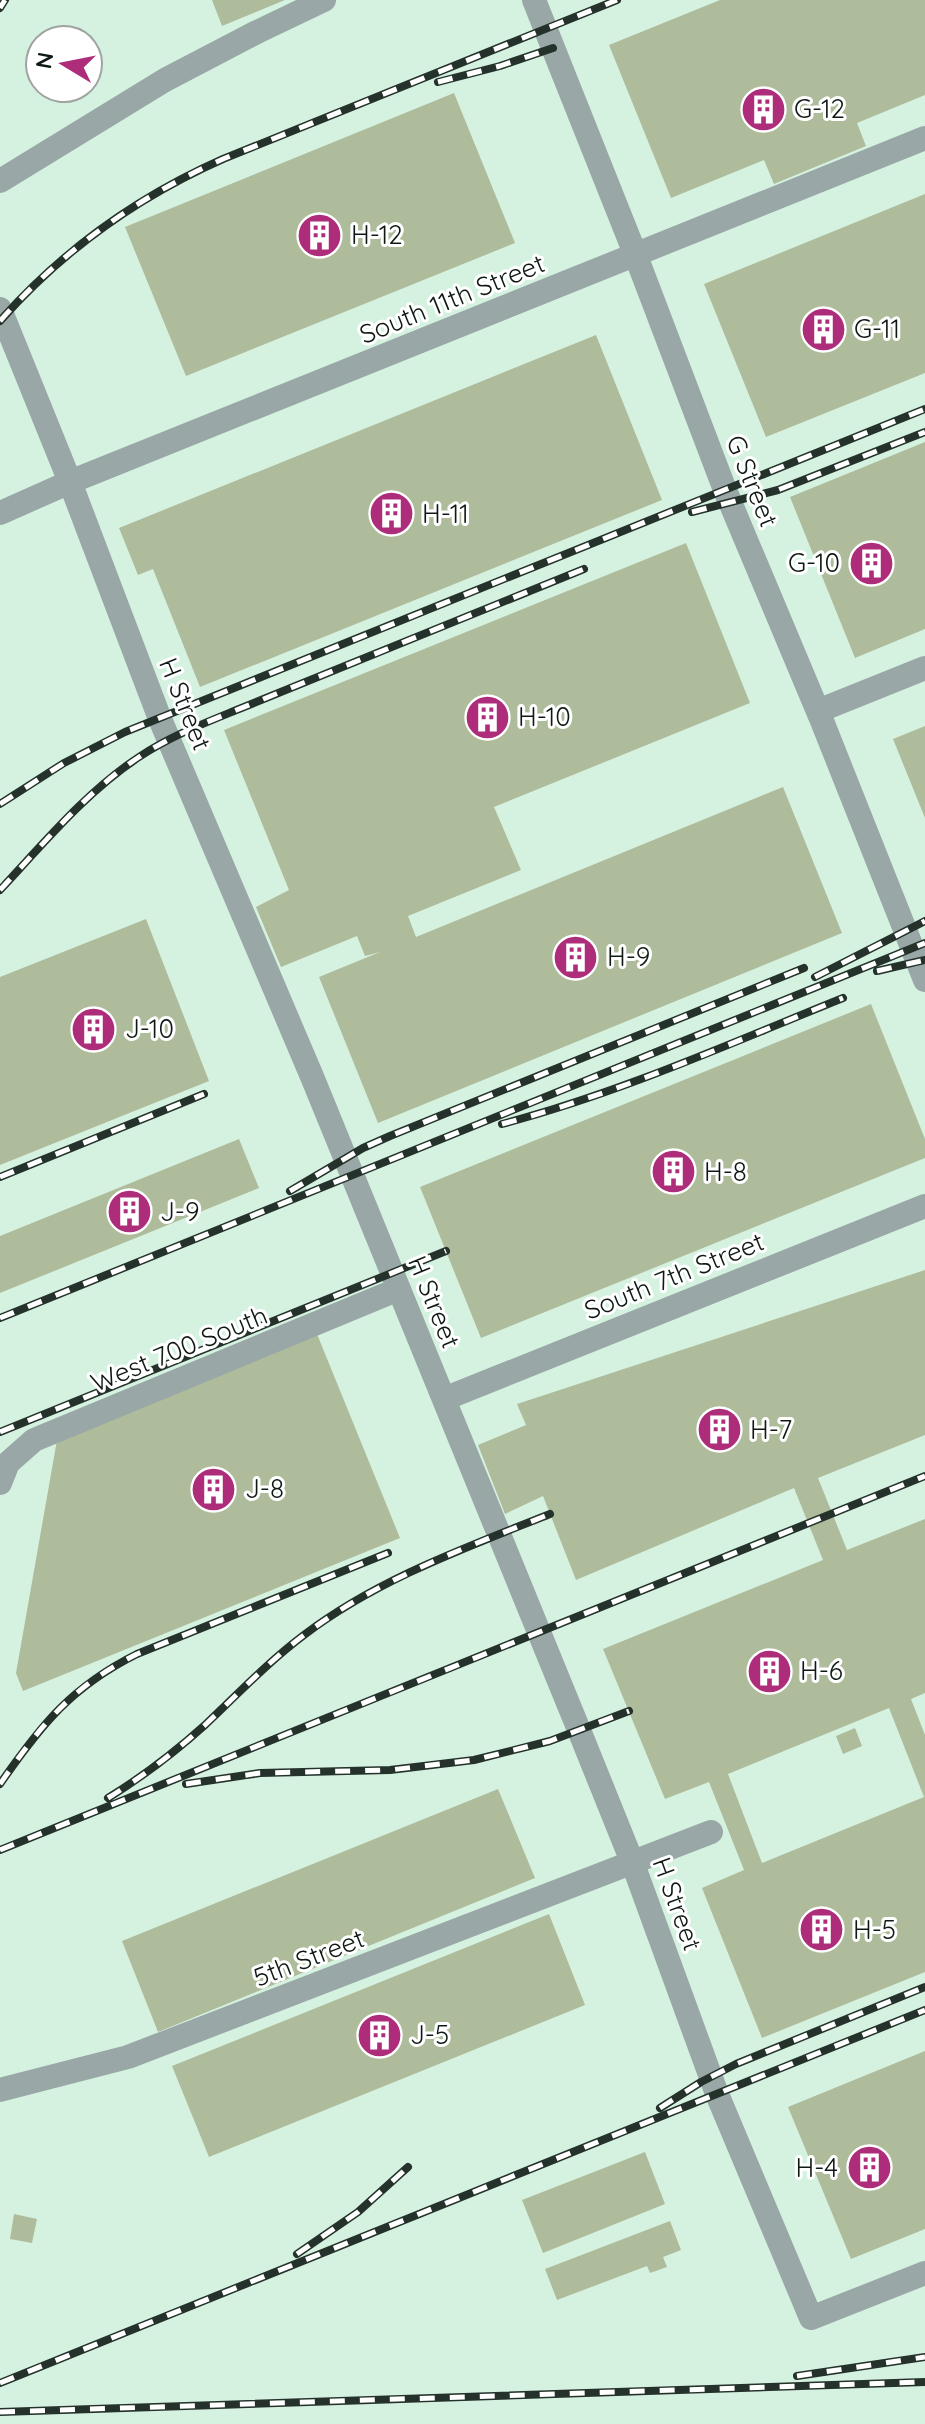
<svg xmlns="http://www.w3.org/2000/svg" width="925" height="2424" viewBox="0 0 925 2424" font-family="Quicksand,sans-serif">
	<rect width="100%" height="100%" fill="#d5f2e1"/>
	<path fill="#afbc9b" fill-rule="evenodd" d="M212,0H285L222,26Z
		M720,0H925V95L857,123L866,146L774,184L764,160L671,198L609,45Z
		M454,93L515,243L186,376L125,227Z
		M925,194V373L766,437L704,284Z
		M596,335L662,500L200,687L153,569L138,575L119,528Z
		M925,442V629L855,658L790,497Z
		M686,543L750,703L494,807L521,870L408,916L416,937L783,787L842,933L378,1123L319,977L380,952L365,956L357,936L281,967L256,907L289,890L224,730Z
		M925,726V818L893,739Z
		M146,919L209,1081L0,1165V977Z
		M871,1004L925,1139V1158L481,1338L420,1187Z
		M239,1139L259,1188L0,1293V1236Z
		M925,1270V1435L818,1478L847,1550L925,1519V1693L911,1699L925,1735V1972L762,2038L702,1888L744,1870L709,1782L665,1799L603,1649L823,1560L794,1488L576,1580L543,1496L505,1514L478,1445L526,1425L517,1404ZM889,1708L924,1797L762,1863L728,1774Z
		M317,1334L400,1538L23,1691L16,1673L57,1440Z
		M855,1728L862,1746L843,1754L836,1736Z
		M498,1789L535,1878L158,2032L122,1941Z
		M549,1914L585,2005L209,2157L172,2066Z
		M925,2051V2229L851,2259L788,2107Z
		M645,2152L665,2204L543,2253L522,2200Z
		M14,2214L37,2219L32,2243L10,2239Z
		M670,2221L681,2250L663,2257L667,2267L650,2273L647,2266L557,2300L545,2269Z"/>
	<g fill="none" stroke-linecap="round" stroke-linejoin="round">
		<path stroke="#99a8a7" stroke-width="24" d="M534,0L636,256L725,490L822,721L925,980
			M0,181L165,80L257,32L324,0
			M0,309L70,482L160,719L313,1079L579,1730L633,1864L717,2094L811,2318L925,2273
			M0,513L70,482L925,138
			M818,711L925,668
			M444,1399L925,1206
			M0,1483L8,1463L34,1440L399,1289
			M0,2090L128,2057L711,1832"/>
		<defs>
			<path id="rail" d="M0,8L5,0
				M438,82L500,66L553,48
				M0,321C62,251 137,197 223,159L617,0
				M692,512L778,490L925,432
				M0,804L64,763L125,732L925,409
				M0,890C44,843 86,792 139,757C169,737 202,724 234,711L584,569
				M877,971L925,960
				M815,977L925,921
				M502,1124C620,1093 731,1043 843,998
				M0,1177L204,1094
				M290,1191L363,1148L390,1136L804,968
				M0,1318L925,943
				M0,1432L446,1251
				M0,1784C41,1725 71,1687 137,1654L388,1553
				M186,1784L260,1773L390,1770L474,1760L550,1741L629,1711
				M108,1798C142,1777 175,1752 205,1725C238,1694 268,1662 304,1635C378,1579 465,1548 550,1514
				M0,1850L925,1476
				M660,2108L701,2082L736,2064L925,1987
				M297,2254L358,2212L408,2167
				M797,2376L925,2357
				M0,2383L925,2010
				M0,2412L925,2382"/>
		</defs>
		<use href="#rail" stroke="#25322b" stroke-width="8"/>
		<use href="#rail" stroke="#fff" stroke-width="5" stroke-dasharray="15" stroke-linecap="butt"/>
	</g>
	<defs>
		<symbol id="building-disc" viewBox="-11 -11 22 22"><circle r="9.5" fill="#ad2d7b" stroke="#fff"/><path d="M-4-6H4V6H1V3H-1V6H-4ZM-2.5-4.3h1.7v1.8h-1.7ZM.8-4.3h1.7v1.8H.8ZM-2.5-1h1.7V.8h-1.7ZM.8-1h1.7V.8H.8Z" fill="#fff"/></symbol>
	</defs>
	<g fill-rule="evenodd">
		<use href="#building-disc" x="738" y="84" width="51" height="51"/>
		<use href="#building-disc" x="294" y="210" width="51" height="51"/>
		<use href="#building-disc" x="798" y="304" width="51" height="51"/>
		<use href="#building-disc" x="366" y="488" width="51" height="51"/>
		<use href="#building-disc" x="846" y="538" width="51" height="51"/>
		<use href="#building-disc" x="462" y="692" width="51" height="51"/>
		<use href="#building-disc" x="550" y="932" width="51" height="51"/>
		<use href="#building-disc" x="68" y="1004" width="51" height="51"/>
		<use href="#building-disc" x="648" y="1146" width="51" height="51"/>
		<use href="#building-disc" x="104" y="1186" width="51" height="51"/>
		<use href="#building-disc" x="694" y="1404" width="51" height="51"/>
		<use href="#building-disc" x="188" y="1464" width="51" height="51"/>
		<use href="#building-disc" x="744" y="1646" width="51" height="51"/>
		<use href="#building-disc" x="796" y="1904" width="51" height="51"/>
		<use href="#building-disc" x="354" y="2010" width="51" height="51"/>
		<use href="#building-disc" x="844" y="2142" width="51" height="51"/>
	</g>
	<g text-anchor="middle" stroke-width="6" stroke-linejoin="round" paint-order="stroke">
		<g font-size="26" fill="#0e1913" stroke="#fff" text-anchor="start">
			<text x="794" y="118">G-12</text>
			<text x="351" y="244">H-12</text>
			<text x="854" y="338">G-11</text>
			<text x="422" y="523">H-11</text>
			<text x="840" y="572" text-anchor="end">G-10</text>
			<text x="518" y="726">H-10</text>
			<text x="607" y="966">H-9</text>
			<text x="125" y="1038">J-10</text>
			<text x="704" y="1181">H-8</text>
			<text x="160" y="1221">J-9</text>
			<text x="750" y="1439">H-7</text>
			<text x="245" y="1498">J-8</text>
			<text x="800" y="1680">H-6</text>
			<text x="853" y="1939">H-5</text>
			<text x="410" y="2044">J-5</text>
			<text x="838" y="2177" text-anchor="end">H-4</text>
		</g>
		<g font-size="26" fill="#0e1913" stroke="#fff">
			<text transform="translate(452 299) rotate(-22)" y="9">South 11th Street</text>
			<text transform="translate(752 481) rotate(68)" y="9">G Street</text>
			<text transform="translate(185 704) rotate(68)" y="9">H Street</text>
			<text transform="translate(674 1276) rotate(-22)" y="9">South 7th Street</text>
			<text transform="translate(434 1302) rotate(68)" y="9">H Street</text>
			<text transform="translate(179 1349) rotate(-22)" y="9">West 700 South</text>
			<text transform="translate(677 1904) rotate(70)" y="9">H Street</text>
			<text transform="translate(309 1958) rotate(-21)" y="9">5th Street</text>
		</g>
	</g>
	<g transform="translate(64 64) rotate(280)"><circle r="38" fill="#ffffff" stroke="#9fa3a1" stroke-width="2"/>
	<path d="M0-6L14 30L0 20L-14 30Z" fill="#ad2d7b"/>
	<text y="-12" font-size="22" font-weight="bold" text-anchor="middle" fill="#0e1913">N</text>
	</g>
</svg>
